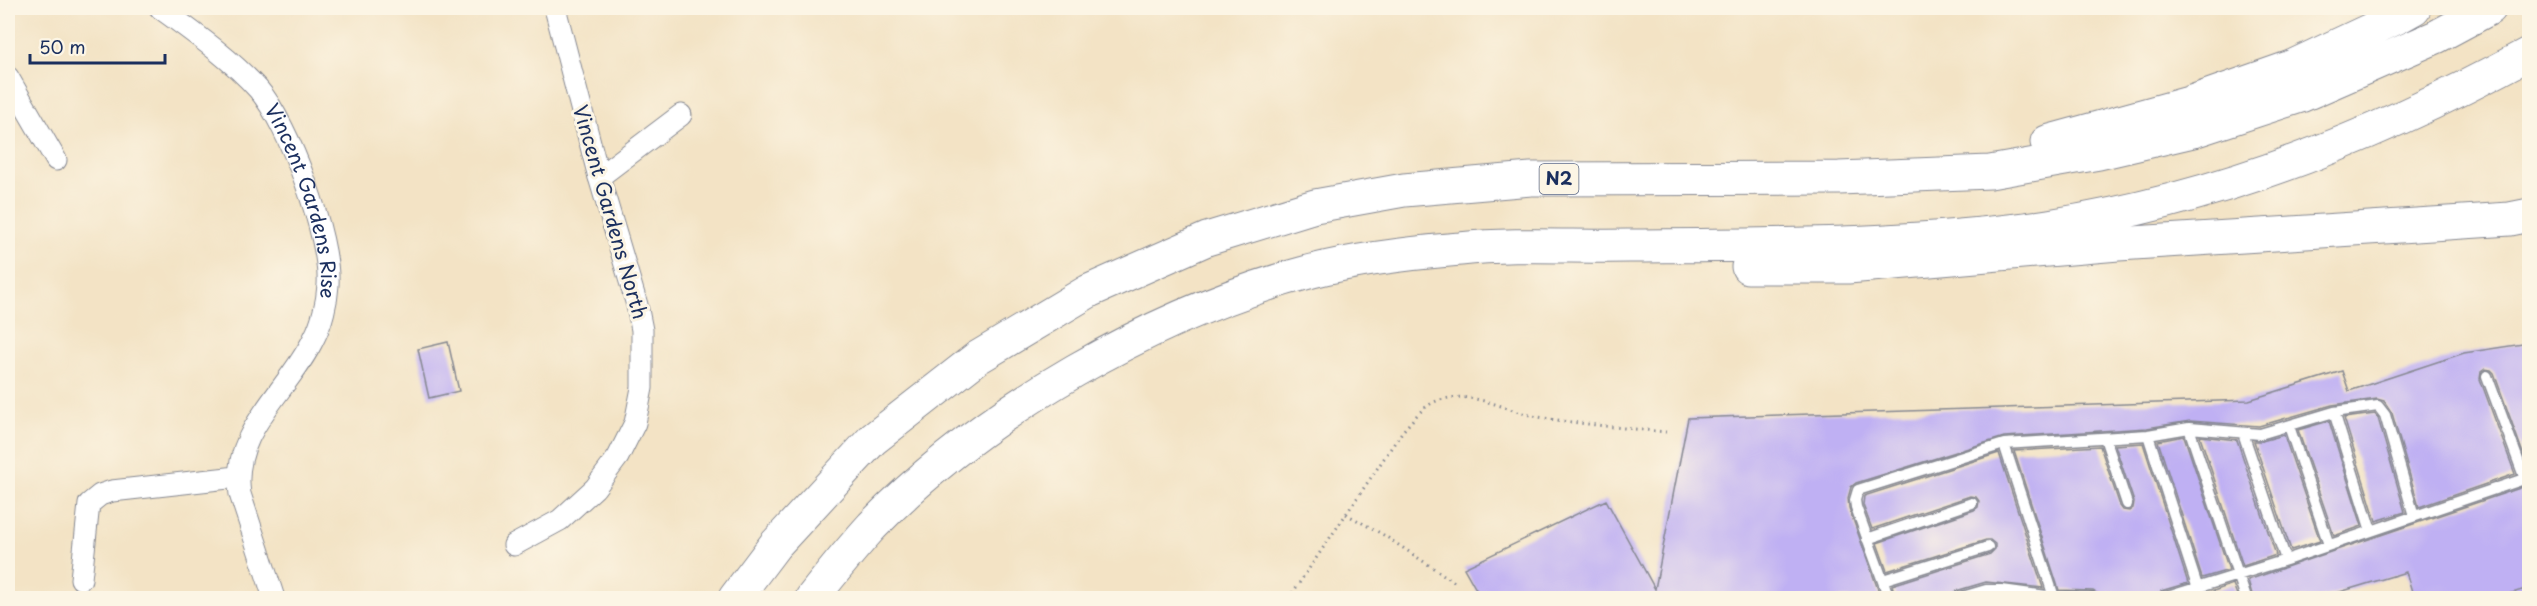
<svg xmlns="http://www.w3.org/2000/svg" width="2537" height="606" viewBox="0 0 2537 606" font-family="'Playpen Sans',sans-serif">
	<rect width="100%" height="100%" fill="#fcf5e5"/>
	<filter id="ink" filterUnits="userSpaceOnUse"><feTurbulence type="fractalNoise" baseFrequency=".0167" numOctaves="2"/><feDisplacementMap in="SourceGraphic" scale="12" xChannelSelector="R" yChannelSelector="G"/><feConvolveMatrix kernelMatrix="1 2 1 2 8 2 1 2 1" color-interpolation-filters="sRGB"/></filter>
	<filter id="wash" filterUnits="userSpaceOnUse"><feTurbulence type="fractalNoise" baseFrequency=".008" numOctaves="4" result="noise"/><feDisplacementMap in="SourceGraphic" scale="24" xChannelSelector="R" yChannelSelector="G"/><feGaussianBlur stdDeviation="1.35" result="paint"/><feColorMatrix in="noise" values="0 0 0 0 0 0 0 0 0 0 0 0 0 0 0 0 0 1.4 0 .05"/><feComposite in="paint" operator="in"/></filter>
	<g filter="url(#wash)">
		<rect width="100%" height="100%" fill="#f3e3c5"/>
		<g id="blocks">
			<path fill="#bfb0f3" d="M448,342L459,391L429,398L418,349Z
				M2529,343V470L2494,373L2491,370L2485,369L2481,372L2480,379L2515,474L2419,507L2392,413L2384,401L2377,399L2332,405L2259,426L2190,421L2147,428L2004,437L1856,483L1851,487L1848,498L1849,508L1881,598H1481L1464,568L1606,500L1655,589L1688,418L2249,400L2342,371L2349,391L2464,353Z
				M2375,414L2378,418L2405,512L2376,521L2344,418Z
				M2329,421L2362,526L2334,536L2298,430Z
				M2284,435L2320,541L2291,550L2254,441H2262Z
				M2184,436L2229,570L2202,578L2158,441Z
				M2200,436L2237,440L2276,555L2243,566Z
				M2143,443L2188,583L2161,591L2157,598H2099L2098,594L2093,591L2059,590L2014,451L2100,446L2120,506L2123,510L2129,511L2133,508L2134,502L2115,445Z
				M1999,453L2043,588L1986,582L1956,591L1952,598H1896L1892,585L1990,554L1995,549V544L1990,540H1986L1887,571L1877,543L1974,510L1978,507L1979,501L1976,497L1970,496L1872,529L1863,505L1864,496Z
				M2529,485V588L2495,598H2414L2406,572L2320,598H2253L2248,580Z
				M2233,584L2238,598H2188L2200,596Z"/>
		</g>
	</g>
	<g filter="url(#ink)">
		<use href="#blocks" fill-opacity="0" stroke="#878992" stroke-width="1.5"/>
		<g fill="none" stroke-linecap="round" stroke-linejoin="round">
			<defs>
				<path id="lane" d="M2487,376L2525,479
					M2334,412L2371,531
					M2289,426L2329,545
					M2189,428L2260,434L2334,412L2378,406L2385,415L2414,516
					M2243,433L2286,560
					M2148,435L2198,589
					M2105,438L2127,504
					M2004,444L2148,435L2189,428L2246,598
					M1867,539L1972,503
					M1883,580L1988,547
					M1889,598L1856,507L1855,500L1858,490L2004,444L2054,597
					M1959,598L1986,590H2002L2054,597L2092,598
					M2164,598L2286,560L2530,477"/>
				<g id="street">
					<path id="s1" d="M160,8C194,33 230,58 258,89C289,124 331,239 328,285C327,302 322,323 314,338C289,391 230,431 240,494L274,598"/>
					<path d="M8,77L56,160"/>
					<path d="M599,177L681,115"/>
					<path d="M514,545L560,520L595,488L618,457L635,423L642,388V330L637,305L599,177L555,8"/>
					<path d="M81,579L89,504L100,495L112,491L237,477"/>
				</g>
				<path id="highway" d="M2047,142L2186,104L2291,67L2398,17L2414,8
					M1748,267H1848L2118,244L2510,219L2530,215
					M735,598L775,545L872,440L977,358L1089,291L1207,239L1315,206L1404,190L1531,179L1839,178L1990,172L2099,153L2193,131L2303,95L2436,37L2490,8
					M812,598C831,574 851,549 872,526C984,410 1156,312 1312,271C1359,259 1411,253 1460,249C1515,243 1572,247 1628,246C1768,245 1909,246 2048,226C2217,200 2380,135 2530,53"/>
			</defs>
			<use href="#lane" stroke="#878992" stroke-width="13"/>
			<use href="#street" stroke="#878992" stroke-width="23"/>
			<use href="#highway" stroke="#878992" stroke-width="35"/>
			<path stroke="#878992" stroke-width="3" stroke-dasharray="1.5 4.5" stroke-linecap="butt" d="M1346,514L1382,534L1456,583
				M1289,598L1402,432C1413,420 1424,404 1440,400C1473,390 1507,411 1538,417C1580,424 1623,428 1666,432"/>
			<use href="#lane" stroke="#fff" stroke-width="10"/>
			<use href="#street" stroke="#fff" stroke-width="21"/>
			<use href="#highway" stroke="#fff" stroke-width="33"/>
		</g>
	</g>
	<g text-anchor="middle" stroke-width="6" stroke-linejoin="round" paint-order="stroke">
		<rect fill="#fcf5e5" stroke="#5e6a86" stroke-width="1.5" x="1539.5" y="164" width="39" height="30" rx="4.5"/>
		<g font-size="18" font-weight="bold" fill="#1b2f5e">
			<text x="1559" y="185">N2</text>
		</g>
		<g font-size="20" fill="#1b2f5e" stroke="#fcf5e5">
			<text dy="7" stroke="none"><textPath href="#s1" startOffset="250">Vincent Gardens Rise</textPath></text>
			<text transform="translate(610 212) rotate(74)" y="7">Vincent Gardens North</text>
		</g>
	</g>
	<rect width="2537" height="606" fill="none" stroke="#fcf5e5" stroke-width="30"/>
	<path d="M30 54v9h135v-9" fill="none" stroke="#1b2f5e" stroke-width="3"/>
	<text x="39" y="54" font-size="18" fill="#1b2f5e" stroke="#fcf5e5" stroke-width="4.5" paint-order="stroke">50 m</text>
</svg>
